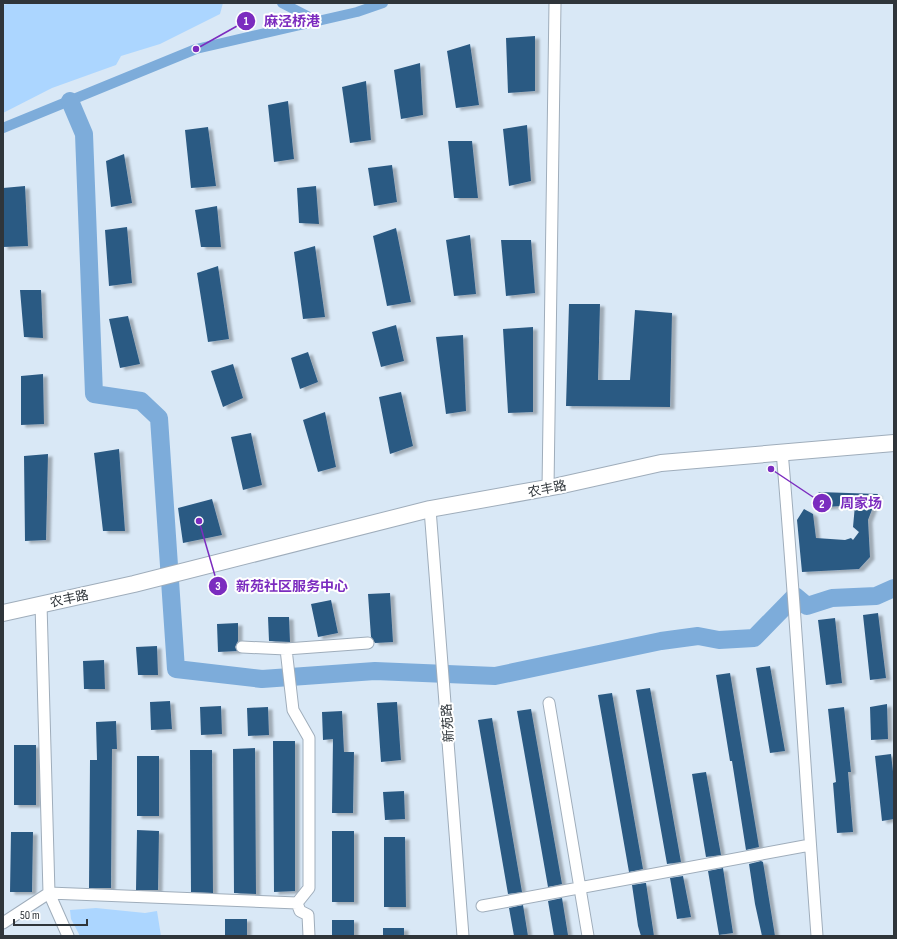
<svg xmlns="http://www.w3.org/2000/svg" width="897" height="939" viewBox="0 0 897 939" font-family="'Sofia Sans Condensed','Noto Sans SC',sans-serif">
	<defs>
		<filter id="shadow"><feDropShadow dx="4.5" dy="2.5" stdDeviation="1" flood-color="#0004"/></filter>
	</defs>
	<rect width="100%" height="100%" fill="#d9e8f6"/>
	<path fill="#acd6ff" d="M13,3H223L220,14L160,44L121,56L116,65L52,88L3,113V5Z
		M96,908L145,913L157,911L161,936H80L71,919L70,910Z"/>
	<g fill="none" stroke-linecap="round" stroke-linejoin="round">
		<path stroke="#7dacda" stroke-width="10" d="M282,3L317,21
			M3,128L196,49L357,12L383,3"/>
		<path stroke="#7dacda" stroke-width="18" d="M70,101L84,134L94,394L141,401L159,418L176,669L262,679L375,671L495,676L661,641L698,636L719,640L754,638L795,596L807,606L832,598L876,596L894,588"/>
	</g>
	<path fill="#2c5a83" filter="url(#shadow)" d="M535,36V91L508,93L506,38Z
		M470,44L479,105L456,108L447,51Z
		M420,63L423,115L401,119L394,70Z
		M366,81L371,140L350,143L342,87Z
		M288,101L294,159L274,162L268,105Z
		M527,125L531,181L509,186L503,129Z
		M208,127L216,186L191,188L185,130Z
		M448,141H472L478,198H454Z
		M124,154L132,203L111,207L106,161Z
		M392,165L397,202L374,206L368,168Z
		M25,186L28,246L3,247V188Z
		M316,186L319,224L299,223L297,188Z
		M217,206L221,247H201L195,210Z
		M127,227L132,283L109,286L105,230Z
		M396,228L411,302L387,306L373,236Z
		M470,235L476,294L454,296L446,240Z
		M501,240H531L535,293L506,296Z
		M315,246L325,317L303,319L294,252Z
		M218,266L229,339L208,342L197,273Z
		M20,290H41L43,338L24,337Z
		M569,304H600L598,380H630L635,310L672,313L670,407L566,406Z
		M128,316L140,364L120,368L109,319Z
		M396,325L404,361L381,367L372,332Z
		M533,327V412L508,413L503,329Z
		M463,335L466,411L446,414L436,337Z
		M308,352L318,382L300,389L291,358Z
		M233,364L243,398L223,407L211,371Z
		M43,374L44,424L21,425V376Z
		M401,392L413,446L390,454L379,397Z
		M325,412L336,467L318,472L303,420Z
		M251,433L262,485L243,490L231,437Z
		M119,449L125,531H103L94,453Z
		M48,454L46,540L25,541L24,456Z
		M819,492L878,494L868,520L870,557L859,569L802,572L797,520L804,509L813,514L816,538L845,540L851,538L853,540L859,532L853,527L855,505L826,507L815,498Z
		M212,499L222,535L183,543L178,508Z
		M390,593L393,642L375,643L371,637L368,594Z
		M331,600L338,633L318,637L311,604Z
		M878,613L886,678L870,680L863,615Z
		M268,617H289L290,642L269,641Z
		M835,618L842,683L826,685L818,620Z
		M238,623V641L235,647L237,651L218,652L217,624Z
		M157,646L158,675H138L136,647Z
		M104,660L105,689H84L83,661Z
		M770,666L785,751L770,753L756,668Z
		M730,673L759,847L746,850L732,761H730L716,675Z
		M650,688L681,862L667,864L636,690Z
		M612,693L643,869L629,872L598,695Z
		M170,701L172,729L151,730L150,702Z
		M397,702L401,760L381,762L377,703Z
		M887,704L888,739L871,740L870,707Z
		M221,706L222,734L201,735L200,707Z
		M268,707L269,735L248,736L247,708Z
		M844,707L851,772H848L853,832L837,833L833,783L836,782L828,709Z
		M531,709L562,884L548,887L517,711Z
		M342,711L344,752H354L353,813H332L333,739L323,740L322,712Z
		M492,718L522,892L508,894L478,720Z
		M116,721L117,749H112L111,888H89L90,760H97L96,722Z
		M273,741H295V891L274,892Z
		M14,745H36V805H14Z
		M255,748L256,894L234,893L233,749Z
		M190,750H212L213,893L191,892Z
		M891,754L894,780V819L882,821L875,756Z
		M137,756H159V816H137Z
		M706,772L721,855L706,857L692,774Z
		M404,791L405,819L385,820L383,792Z
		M137,830L159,831L158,890H136Z
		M332,831H354V902H332Z
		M11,832H33L32,892H10Z
		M384,837H405L406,907H384Z
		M761,861L763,862L775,936H762L755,904L749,864Z
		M723,868L733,933L719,935L708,871Z
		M683,876L691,917L677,919L670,878Z
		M645,883H646L654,936H641L638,926L632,885Z
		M562,898L568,935L554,936L548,901Z
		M523,905L528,936H514L509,908Z
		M225,919H247V936H225Z
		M332,920H354V936H332Z
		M383,928H404V936H383Z"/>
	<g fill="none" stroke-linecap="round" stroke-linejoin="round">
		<defs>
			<path id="minor" d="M782,451C796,613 805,774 817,936
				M548,488L555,3
				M430,509L463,936
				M41,604L49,893L68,936
				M242,647L286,649L368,643
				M286,649L293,710L309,738V888L297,903
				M549,703L588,936
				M482,906L810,845
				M3,923L49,893L297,903L300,911L308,915L309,936"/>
			<path id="secondary" d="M3,613L134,584L430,509L558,486L661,463L894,443"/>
		</defs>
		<use href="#minor" stroke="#9fadbb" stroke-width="13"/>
		<use href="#secondary" stroke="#9fadbb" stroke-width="18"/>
		<use href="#minor" stroke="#fff" stroke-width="11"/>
		<use href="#secondary" stroke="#fff" stroke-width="16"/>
	</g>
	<g text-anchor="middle" stroke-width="4" stroke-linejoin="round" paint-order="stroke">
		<g font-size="13" fill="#2f353a" stroke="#fff">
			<text transform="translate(547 488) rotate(-11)" y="5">农丰路</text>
			<text transform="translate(69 598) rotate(-12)" y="5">农丰路</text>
			<text transform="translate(447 723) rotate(-94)" y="5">新苑路</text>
		</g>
	</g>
	<path fill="none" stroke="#7b2cbf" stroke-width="1.5" d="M196 49L246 21M771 469L822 503M199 521L218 586"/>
	<g fill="#7b2cbf" stroke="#fff" stroke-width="1.5">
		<circle cx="196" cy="49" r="4"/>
		<circle cx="771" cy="469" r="4"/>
		<circle cx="199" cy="521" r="4"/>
		<circle cx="246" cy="21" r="10"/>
		<circle cx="822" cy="503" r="10"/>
		<circle cx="218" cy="586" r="10"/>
	</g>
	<g font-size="12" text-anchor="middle" font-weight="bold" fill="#fff">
		<text x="246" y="25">1</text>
		<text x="822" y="508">2</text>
		<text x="218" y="590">3</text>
	</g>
	<g font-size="14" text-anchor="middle" font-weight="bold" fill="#7b2cbf" stroke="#fff" stroke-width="4" stroke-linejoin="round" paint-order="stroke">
		<text x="292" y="26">麻泾桥港</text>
		<text x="861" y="508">周家场</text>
		<text x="292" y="591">新苑社区服务中心</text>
	</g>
	<rect width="897" height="939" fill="none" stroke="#2f353a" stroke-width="8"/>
	<path d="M14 919v6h73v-6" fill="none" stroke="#2f353a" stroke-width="2"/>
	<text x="20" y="919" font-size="12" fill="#2f353a" stroke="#ffffff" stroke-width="3" paint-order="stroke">50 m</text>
</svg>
